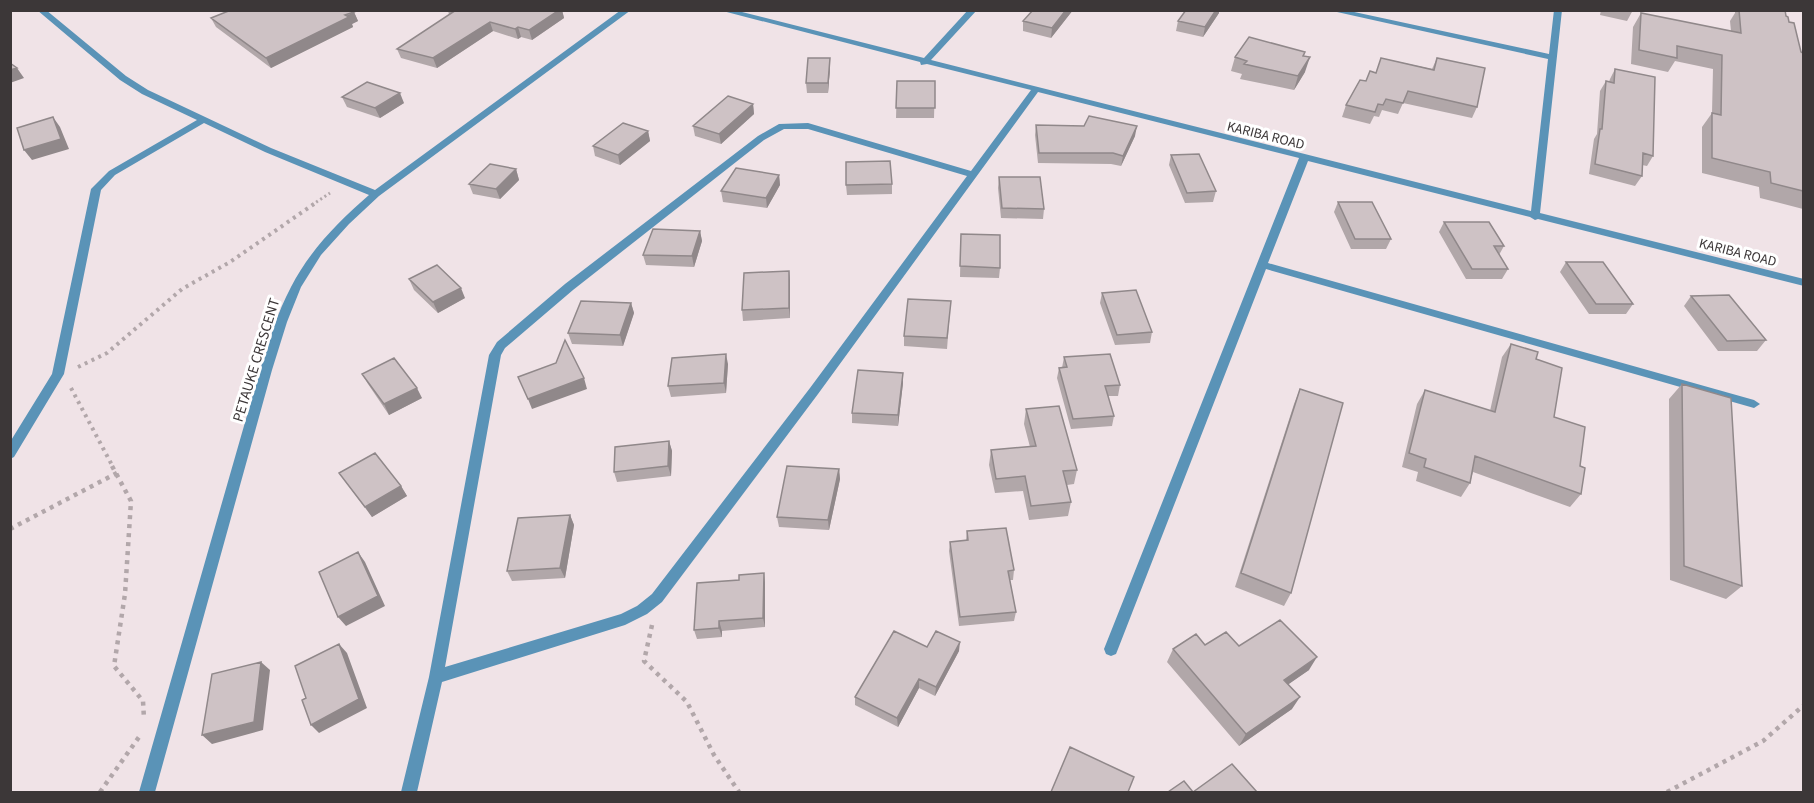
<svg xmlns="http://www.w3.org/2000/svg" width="1814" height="803" viewBox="0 0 1814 803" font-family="'Source Sans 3',sans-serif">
	<rect width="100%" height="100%" fill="#f0e3e7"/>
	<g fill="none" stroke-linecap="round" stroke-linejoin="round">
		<path stroke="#b2a7aa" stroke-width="3" stroke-dasharray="2 3" stroke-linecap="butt" d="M312,205L330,193"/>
		<path stroke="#b2a7aa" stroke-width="4" stroke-dasharray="3 4.5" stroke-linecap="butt" d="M78,367L107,353L182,289L230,262L314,204
			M71,388L113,467"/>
		<path stroke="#b2a7aa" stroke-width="4.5" stroke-dasharray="4 5" stroke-linecap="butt" d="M112,466L131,501L125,594L114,666L143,701L144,719
			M10,529L117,473
			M652,625L644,661L687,702L714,755L739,792
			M100,792L139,737
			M1667,792L1763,741L1804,705"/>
		<path fill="#5a93b7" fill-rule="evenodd" d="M37,10H46L126,76L148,90L271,148L375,190L621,10H631L379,196L349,224L321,255L301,287L287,322L272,370L155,792H139L260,370C269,342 277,313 291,287C310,250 339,221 369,195L265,152L204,123L115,175L101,190L64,374L14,457L10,459V442L52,374L91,189L109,171L197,120L142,94L120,80Z
			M719,10H734L924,58L968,10H977L931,60L1531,211L1548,59L1328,10H1345L1549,54L1554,10H1562L1540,213L1804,279V286L1538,219L1535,220L1530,217L1308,161L1268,263L1754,400L1760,404L1754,408L1266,269L1118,649L1116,654L1111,656L1106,654L1104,649L1299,158L1038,92L818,394L662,602L647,614L625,625L442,682L417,792H401L429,677L489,355L497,342L565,284L758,136L779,124L808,123L971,171L1031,90L927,64L921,65L920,62ZM784,129H808L967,176L810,388L652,594L637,606L621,614L445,667L501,355L505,348L573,290L764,140Z"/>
	</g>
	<path fill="#b1a7a9" d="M448,10H562L564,18L532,40L521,37L518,39L493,31L437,68L401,58L397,49L449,15Z
		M1073,10L1051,38L1023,31V21Z
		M1186,10H1219V13L1203,37L1176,31L1178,21Z
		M1601,10H1633L1627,21L1600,15Z
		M1735,10H1785L1786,16L1789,22L1801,52L1803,53V209L1760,198L1759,187L1702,173V127L1712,113L1713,69L1675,61L1668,72L1631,64L1633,27L1641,13L1731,31L1730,21L1735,13Z
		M354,12L358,21L352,24L353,27L271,68L216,27L211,18Z
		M1305,52L1304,56L1305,72L1294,90L1240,79L1242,74L1231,71L1235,57Z
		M1381,58L1432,69L1437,58L1477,107L1472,118L1403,103L1398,114L1382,110L1379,117L1374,116L1370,124L1342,117L1346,105L1366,81L1376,73Z
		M830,68L828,93H807L806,83Z
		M1615,69L1653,156L1647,166L1642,165V176L1635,186L1589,174L1594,139L1597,134L1600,91L1606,81L1609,82L1610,79Z
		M897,81H935L934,118H896Z
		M342,97L404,103L380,118L347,107Z
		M753,104L754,114L721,144L695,136L693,126Z
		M1036,125L1135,136L1121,166L1111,164L1038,163L1035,135Z
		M648,131L650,141L620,165L595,156L593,146Z
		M1171,155L1216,191L1213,202L1185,203L1169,165Z
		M516,169L519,180L500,199L473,194L469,184Z
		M779,175L780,185L767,208L723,202L721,191Z
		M999,177L1044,209L1043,219L1001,218L998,188Z
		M892,184V194L847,195L846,185Z
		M1338,202L1391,239L1386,249H1351L1334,212Z
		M1444,222L1504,246L1499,255L1508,269L1502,279H1466L1439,232Z
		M700,231L702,241L694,267L646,265L643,255Z
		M961,234L1000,268L999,278L960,277Z
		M1566,262L1633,304L1626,314H1589L1560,272Z
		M789,271L790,281V318L743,321L742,310Z
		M409,279L465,298L438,313L414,290Z
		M1102,293L1152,332L1150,343L1115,345L1100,303Z
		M1691,296L1766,340L1757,351H1718L1684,306Z
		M631,303L634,313L623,346L572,344L568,333Z
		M950,311L947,349L904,346V336Z
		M1511,344L1536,359L1554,417L1580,466L1581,494L1570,507L1473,472L1470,483L1461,497L1416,481L1418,472L1402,467L1417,404L1425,390L1490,411L1502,357Z
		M1064,357L1120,385L1118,396H1108L1114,416L1112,426L1071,429L1057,378L1059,368H1062Z
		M728,364L726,393L671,397L668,386Z
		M362,374L422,398L389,415L368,384Z
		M903,383L898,426L852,423V413Z
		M1682,384L1742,586L1726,599L1670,580L1669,399Z
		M1300,389L1291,593L1284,606L1235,587L1294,404Z
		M1026,409L1077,470L1074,484L1067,485L1071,502L1068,516L1029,520L1023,491L995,493L989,465L991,450L1030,447L1024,424Z
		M669,441L672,451L671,476L617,482L614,472Z
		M839,469L840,479L829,530L779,527L777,517Z
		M339,473L401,486L407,496L372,517Z
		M570,515L574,525L565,578L512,581L507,571Z
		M967,531L1014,570L1013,580H1010L1016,612L1014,621L959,626L949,551L950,542L966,540Z
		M764,573L765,583V627L722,631V637L697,639L694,630L739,580Z
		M1205,645L1239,646L1309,670L1288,684L1292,709L1239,746L1167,662L1173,649Z
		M927,647L959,651L935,696L919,688L898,727L855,705V697Z"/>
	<path fill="#90888a" d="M559,10H562L564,18L532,40L529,30Z
		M1066,10H1073L1051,38L1052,28Z
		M1216,10H1219V13L1203,37L1205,27Z
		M354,12L358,21L352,24L353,27L271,68L266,58Z
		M490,22L493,31L437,68L433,58Z
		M518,27L521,37L518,39L515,29Z
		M1310,57L1305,72L1294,90L1298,76Z
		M830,58V68L828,93V83Z
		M17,68L24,78L10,83V70Z
		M400,93L404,103L380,118L375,108Z
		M753,104L754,114L721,144L719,134Z
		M53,117L60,127L69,149L32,160L24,150Z
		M1137,126L1135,136L1121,166L1123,156Z
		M648,131L650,141L620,165L618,155Z
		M516,169L519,180L500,199L496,189Z
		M779,175L780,185L767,208L766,198Z
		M700,231L702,241L694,267L692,256Z
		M789,271L790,281V318L789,308Z
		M461,288L465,298L438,313L433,302Z
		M631,303L634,313L623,346L620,335Z
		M726,354L728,364L726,393L724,383Z
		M903,373V383L898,426V415Z
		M584,378L587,389L532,409L528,399Z
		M417,388L422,398L389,415L384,404Z
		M669,441L672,451L671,476L668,466Z
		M839,469L840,479L829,530L828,520Z
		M401,486L407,496L372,517L365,507Z
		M570,515L574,525L565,578L560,568Z
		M358,552L365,562L385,606L346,626L338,617Z
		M764,573L765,583V627L763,618Z
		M719,621L722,631V637L719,628Z
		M960,642L959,651L935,696L936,687Z
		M339,644L347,653L367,708L319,733L311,725Z
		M1317,657L1309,670L1276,693L1284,680Z
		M261,662L270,670L263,730L212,744L202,735Z
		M919,679V688L898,727L897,718Z
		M1300,697L1292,709L1239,746L1246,734Z"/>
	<path fill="#cec2c5" stroke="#90888a" stroke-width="1.5" d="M231,10H351L354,12L345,15L349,17L266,58L211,18Z
		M456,10H559L529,30L518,27L515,29L490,22L433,58L397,49Z
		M1033,10H1066L1052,28L1023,21Z
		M1186,10H1216L1205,27L1178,21Z
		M1739,10H1785L1786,16L1788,17L1789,22L1794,23L1801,52L1803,53V191L1771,183L1770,172L1712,158V113L1721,115L1722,55L1677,46V58L1639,50L1641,13L1741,33Z
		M1249,37L1305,52L1303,56L1310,57L1298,76L1244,64L1247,61L1235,57Z
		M808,58H830L828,83H806Z
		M1381,58L1434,70L1437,58L1485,68L1477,107L1408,91L1403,103L1386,99L1383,105L1378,104L1375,112L1346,105L1360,80L1366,81L1370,71L1376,73Z
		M10,63L17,68L10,70Z
		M1615,69L1655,77L1653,156L1643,153L1642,176L1595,164L1600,129H1602L1606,81L1614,83Z
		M897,81H935V108H896Z
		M367,82L400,93L375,108L342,97Z
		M728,96L753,104L719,134L693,126Z
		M1089,116L1137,126L1123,156L1113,153H1039L1036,125L1084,126Z
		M53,117L61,139L24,150L17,128Z
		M623,123L648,131L618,155L593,146Z
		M1199,154L1216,191L1187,193L1171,155Z
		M890,161L892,184L846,185V162Z
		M490,164L516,169L496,189L469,184Z
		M736,168L779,175L766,198L721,191Z
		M999,177H1040L1044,209L1002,208Z
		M1338,202H1372L1391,239H1355Z
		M1444,222H1489L1504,246H1494L1508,269H1472Z
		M653,229L700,231L692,256L643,255Z
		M961,234L1000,235V268L960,266Z
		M1566,262H1603L1633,304H1596Z
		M437,265L461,288L433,302L409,279Z
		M789,271V308L742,310L744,273Z
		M1136,290L1152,332L1117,335L1102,293Z
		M1729,295L1766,340L1727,341L1691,296Z
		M908,299L951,301L947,338L904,336Z
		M581,301L631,303L620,335L568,333Z
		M565,340L584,378L528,399L518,377L556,363Z
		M1511,344L1538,352L1536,359L1562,368L1554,417L1585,427L1580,466L1585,468L1581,494L1475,456L1470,483L1424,467L1426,459L1409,453L1425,390L1495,412Z
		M726,354L724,383L668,386L672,358Z
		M1110,354L1120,385L1105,386L1114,416L1073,419L1059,368L1067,367L1064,357Z
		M394,358L417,388L384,404L362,374Z
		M858,370L903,373L898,415L852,413Z
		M1682,384L1731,398L1742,586L1684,566Z
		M1300,389L1343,403L1291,593L1241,573Z
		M1059,406L1077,470L1063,471L1071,502L1031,506L1025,476L996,479L991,450L1036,446L1026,409Z
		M669,441L668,466L614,472L615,447Z
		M375,453L401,486L365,507L339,473Z
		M787,466L839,469L828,520L777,517Z
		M570,515L560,568L507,571L518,518Z
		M1006,528L1014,570L1008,571L1016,612L960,617L950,542L968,540L967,531Z
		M358,552L378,596L338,617L319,572Z
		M764,573L763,618L719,621V628L694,630L697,583L739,580V575Z
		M1280,620L1317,657L1284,680L1300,697L1246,734L1173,649L1196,634L1205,645L1226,632L1239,646Z
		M894,631L927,647L936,631L960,642L936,687L919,679L897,718L855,697Z
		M339,644L359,699L311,725L302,700L306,698L295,666Z
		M261,662L254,722L202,735L212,674Z
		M1070,747L1134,777L1128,792H1051Z
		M1232,764L1257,792H1168L1184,781L1193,792Z"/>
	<g text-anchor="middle" stroke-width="6" stroke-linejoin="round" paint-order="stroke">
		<g font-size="14" fill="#3c3738" stroke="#fff">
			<text transform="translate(1266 135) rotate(14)" y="5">KARIBA ROAD</text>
			<text transform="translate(1738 252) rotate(14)" y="5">KARIBA ROAD</text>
		</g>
		<g font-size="15" fill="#3c3738" stroke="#fff">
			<text transform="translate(256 360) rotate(-73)" y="5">PETAUKE CRESCENT</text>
		</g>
	</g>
	<rect width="1814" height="803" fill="none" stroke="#3c3738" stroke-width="24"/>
</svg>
